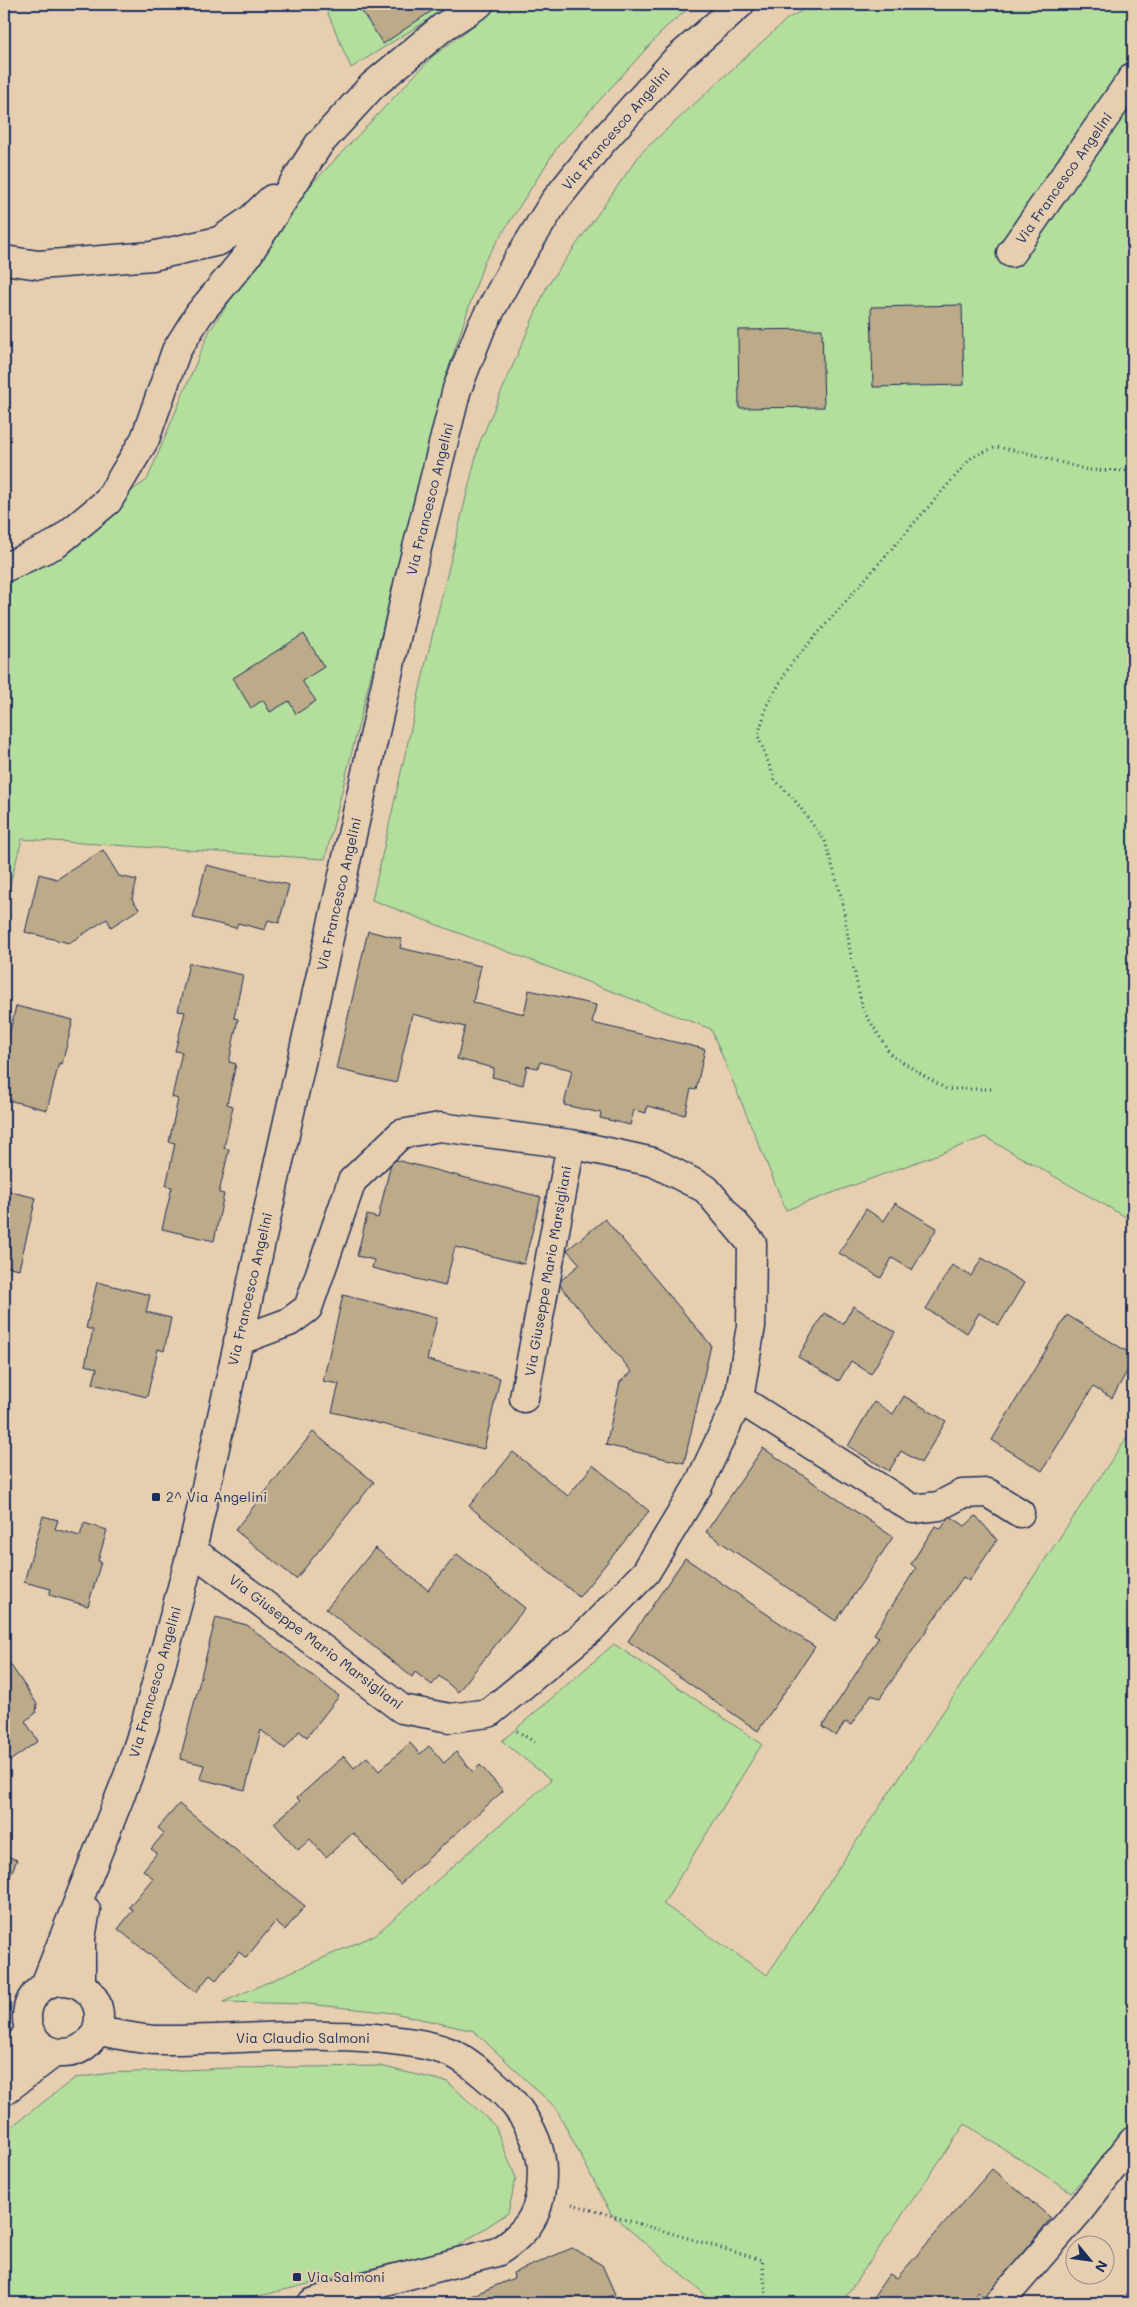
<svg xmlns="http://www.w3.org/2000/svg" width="1137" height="2307" viewBox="0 0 1137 2307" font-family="Mali,sans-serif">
	<rect width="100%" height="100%" fill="#e7ceaf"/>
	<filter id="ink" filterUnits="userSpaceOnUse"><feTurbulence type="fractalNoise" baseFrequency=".02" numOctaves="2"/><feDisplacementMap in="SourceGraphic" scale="10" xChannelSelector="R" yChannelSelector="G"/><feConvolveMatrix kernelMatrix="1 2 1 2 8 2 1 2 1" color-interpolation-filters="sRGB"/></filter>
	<g filter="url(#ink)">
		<path fill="#b4de9b" stroke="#68867c" d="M324,4H453L351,68Z
			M502,4H694L666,27L558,146L484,262L445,379L325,859L22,839L4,906V580L147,480L209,332L295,202L432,57Z
			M814,4H1133V1221L985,1137L786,1210L711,1029L372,900L429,649L479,444L547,286L641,153L787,19Z
			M1133,1428V2125L1071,2192L965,2124L841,2303H715L611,2214L556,2108L474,2031L394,2013L308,2004L223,2002L375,1935L551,1780L502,1741L614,1644L762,1744L663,1904L767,1975Z
			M380,2066L448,2082L495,2126L516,2178L508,2213L455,2248L231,2303H4V2132L75,2078L111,2073L230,2068Z"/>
		<path fill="#bcaa89" stroke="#1b2f5e" d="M357,4H442L383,44Z
			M962,305L964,385L873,387L871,307Z
			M822,329L824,407L739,408L738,330Z
			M304,634L324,667L302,681L316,701L296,714L289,701L270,712L263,700L251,708L233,678Z
			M103,850L119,876L137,880L132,899L139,909L111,927L107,919L69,943L25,932L39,874L57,879Z
			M206,865L289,885L279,923L268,920L265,930L238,923L236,928L193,918Z
			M368,931L402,939L400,948L481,966L473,1002L524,1014L529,990L596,1005L592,1023L705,1049L696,1090L691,1089L685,1115L647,1106L646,1113L634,1110L630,1125L600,1118L601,1113L564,1105L572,1070L540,1062L538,1068L527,1066L523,1085L492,1077L494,1068L457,1059L465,1027L412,1014L396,1083L336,1069Z
			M189,963L243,975L234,1018L238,1019L229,1062L236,1064L227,1104L233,1106L224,1148L229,1149L219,1193L224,1194L214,1241L162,1229L172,1187L166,1186L175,1143L169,1142L178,1099L172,1097L182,1052L175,1051L185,1012L178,1011Z
			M16,1006L73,1020L62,1064L59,1063L47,1110L4,1099V1048H6Z
			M392,1159L541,1197L524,1264L455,1247L445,1286L372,1268L374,1260L357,1256L367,1215L378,1218Z
			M4,1190L36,1198L19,1269L4,1266Z
			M895,1203L937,1228L912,1270L892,1258L881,1278L839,1253L866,1209L884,1221Z
			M605,1219L711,1345L684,1463L606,1445L620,1382L632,1372L558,1283L580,1264L567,1250Z
			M982,1258L1024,1283L999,1325L979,1313L967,1333L926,1309L952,1265L971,1276Z
			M97,1282L150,1295L146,1312L171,1318L164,1351L158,1349L147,1397L93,1384L97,1368L85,1365L93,1330L86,1328Z
			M343,1295L437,1318L427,1360L500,1378L484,1449L332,1412L339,1384L323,1381Z
			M853,1306L895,1332L871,1374L851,1361L839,1381L798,1357L824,1313L843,1324Z
			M1067,1315L1133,1355V1361L1112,1398L1093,1387L1042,1471L992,1440Z
			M904,1396L946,1421L921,1463L901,1451L889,1471L848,1446L874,1402L893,1414Z
			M313,1432L374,1482L296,1579L235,1530Z
			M763,1448L893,1537L836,1621L706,1532Z
			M513,1452L568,1496L593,1465L649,1511L579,1597L469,1506Z
			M43,1516L58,1520L55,1529L80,1536L84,1523L107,1530L98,1561L101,1562L88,1606L49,1595L51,1589L24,1582Z
			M950,1516L965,1526L976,1516L997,1540L969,1581L963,1577L880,1698L871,1695L851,1725L845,1722L836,1736L822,1727L879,1637L874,1634L916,1568L911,1564L935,1526L941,1529Z
			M375,1548L428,1590L457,1554L525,1608L458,1692L439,1676L432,1685L415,1672L412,1677L326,1609Z
			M685,1558L815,1647L758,1731L628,1641Z
			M216,1617L247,1625L339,1696L307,1737L299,1731L285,1749L261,1730L245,1790L200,1779L204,1765L180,1759Z
			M4,1655L37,1704L36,1713L25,1721L38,1741L4,1765Z
			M410,1743L420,1754L429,1746L444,1763L456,1752L473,1772L480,1765L503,1791L400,1884L353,1833L326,1857L310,1839L298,1850L274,1823L300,1801L297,1798L344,1756L354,1768L367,1757L379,1771Z
			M179,1804L305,1906L285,1930L275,1922L246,1958L239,1952L216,1980L210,1975L196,1992L118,1929L133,1910L129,1907L153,1878L143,1870L157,1853L151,1849L164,1833L158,1828Z
			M4,1855L17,1860L4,1889Z
			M992,2169L1051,2218L985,2299L978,2292L968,2303H869L889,2274L897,2278Z
			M572,2248L602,2265L615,2294L593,2303H454L514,2278L513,2273Z
			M1133,2287V2303H1118Z"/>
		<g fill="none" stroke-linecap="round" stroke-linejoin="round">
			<defs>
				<path id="minor" d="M1011,253L1133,77
					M4,260L39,265L152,256L219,241L250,220L272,199
					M4,568L56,544L108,501L145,439L176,351L199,314L247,256L319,144L372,86L443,27L479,4
					M524,1398L571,1144
					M739,1399L913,1509L939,1506L962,1494L988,1493L1020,1513
					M192,1550L402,1709L450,1718L489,1713L591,1629L646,1572L698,1486L739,1399L751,1326L752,1244L706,1189L653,1162L571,1144L440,1127L401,1134L352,1181L308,1308L289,1322L238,1341
					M27 2017a36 36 0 1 1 72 0a36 36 0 1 1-72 0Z
					M45,1985L128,1776L145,1725L192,1550L410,576L457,389L481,328L516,263L554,202L601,143L675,61L740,4
					M81,1986V1938L86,1910
					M97,2031C118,2034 142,2041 164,2040C234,2040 304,2032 375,2038C400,2041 425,2043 449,2052C468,2059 503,2090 516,2106C530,2125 542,2148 542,2172C542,2211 530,2231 497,2252L350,2290L312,2303
					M4,2071L29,2030
					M4,2091L54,2053
					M999,2303L1079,2211L1133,2141"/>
			</defs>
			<use href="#minor" stroke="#1b2f5e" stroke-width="31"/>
			<path stroke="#1b2f5e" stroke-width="3" stroke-dasharray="1 4" stroke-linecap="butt" d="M991,1089H946L891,1055L863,1010L851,957L842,899L825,841L793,798L775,780L758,736L767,705L791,664L972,457L996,447L1024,452L1088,470L1133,471
				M517,1731L536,1743
				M572,2204L762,2260L767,2303"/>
			<use href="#minor" stroke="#e7ceaf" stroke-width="28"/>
		</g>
	</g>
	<g fill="#1b2f5e" stroke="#e7ceaf" stroke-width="2">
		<rect x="151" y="1492" width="10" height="10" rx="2.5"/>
		<rect x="292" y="2272" width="10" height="10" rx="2.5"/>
	</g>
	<g text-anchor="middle" stroke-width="4" stroke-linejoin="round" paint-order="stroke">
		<g font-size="14" fill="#1b2f5e" stroke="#e7ceaf">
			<text transform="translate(616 129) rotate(-49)" y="5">Via Francesco Angelini</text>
			<text transform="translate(1064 178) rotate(-55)" y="5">Via Francesco Angelini</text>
			<text transform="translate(430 499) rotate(-76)" y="5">Via Francesco Angelini</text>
			<text transform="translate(339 894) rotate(-77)" y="5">Via Francesco Angelini</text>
			<text transform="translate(548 1271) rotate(-80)" y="5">Via Giuseppe Mario Marsigliani</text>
			<text transform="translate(250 1289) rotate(-77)" y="5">Via Francesco Angelini</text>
			<text transform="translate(316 1642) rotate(37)" y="5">Via Giuseppe Mario Marsigliani</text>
			<text transform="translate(155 1682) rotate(-74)" y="5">Via Francesco Angelini</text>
			<text x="303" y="2043">Via Claudio Salmoni</text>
		</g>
		<g font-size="14" fill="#1b2f5e" stroke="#e7ceaf" text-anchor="start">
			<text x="166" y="1502">2^ Via Angelini</text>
			<text x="307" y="2282">Via Salmoni</text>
		</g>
	</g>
	<rect width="1137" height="2307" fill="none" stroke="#e7ceaf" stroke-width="20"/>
	<rect x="10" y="10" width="1117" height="2287" fill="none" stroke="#1b2f5e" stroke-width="2" filter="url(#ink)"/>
	<g transform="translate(1090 2260) rotate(119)"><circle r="24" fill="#e7ceaf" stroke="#958e8f"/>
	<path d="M0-4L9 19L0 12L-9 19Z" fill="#1b2f5e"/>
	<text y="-8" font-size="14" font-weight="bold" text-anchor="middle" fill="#1b2f5e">N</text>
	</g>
</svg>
